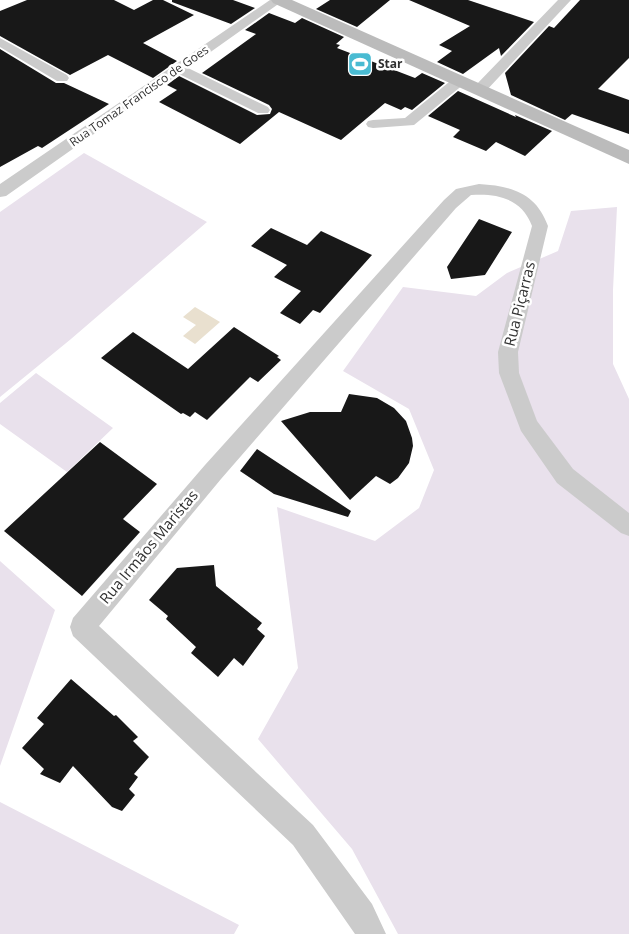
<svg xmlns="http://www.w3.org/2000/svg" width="629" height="934" viewBox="0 0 629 934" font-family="'Open Sans',sans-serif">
	<rect width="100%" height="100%" fill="#fff"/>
	<path fill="#e9e1ec" d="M84,153L207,222L71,339L0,397V212Z
		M617,207L613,290V364L629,399V934H398L352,849L258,739L298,668L277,507L375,541L419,508L434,470L409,409L343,371L403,287L476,296L507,273L558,251L571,211Z
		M36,373L113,428L67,472L0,424V403Z
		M0,561L55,610L0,766Z
		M0,802L239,925L234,934H0Z"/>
	<path fill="#e9e0cf" d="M195,307L220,322L195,344L183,336L196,325L183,317Z"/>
	<path fill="#181818" d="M27,0H114L134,10L153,0H163L194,15L143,43L177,61L153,78L108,55L70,75L0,36V11Z
		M172,0H233L255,8L231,24L172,2Z
		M330,0H390L357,27L316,9Z
		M409,0H468L534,22L501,56L499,48L463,74L437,62L452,51L439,45L470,26Z
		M580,0H629V58L598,89L629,100V134L572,114L565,120L511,95L505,73L549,26L554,28Z
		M269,13L295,23L302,18L344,37L336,44L340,45L337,48L415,78L422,73L445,83L412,110L405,107L401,110L385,103L341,140L279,112L240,144L159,102L177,90L167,85L179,76L257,115L270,114L272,109L269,105L202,73L256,34L245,30Z
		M0,49L56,83H64L109,104L42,148L38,146L0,167Z
		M458,91L516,117L515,115L552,131L525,156L496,142L486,151L453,137L460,130L428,116Z
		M479,219L512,232L485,275L451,279L447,267Z
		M271,228L307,245L321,231L372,255L320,313L313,310L300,324L280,313L301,291L274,277L287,265L251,246Z
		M234,327L279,356L277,357L281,360L258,382L250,377L207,420L195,412L190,417L183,413L181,414L101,358L133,332L188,369Z
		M349,394L377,398L394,408L406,421L412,438L413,446L409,463L398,478L390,484L376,476L350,500L281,421L310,412H341Z
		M100,442L157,484L123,519L140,532L82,596L4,531Z
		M257,449L351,511L348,517L274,494L240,471Z
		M214,565L216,586L262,623L257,629L265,636L243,666L234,658L218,677L191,653L196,647L166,619L168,616L149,600L177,568Z
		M71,679L114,716L116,715L138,737L133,741L149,757L134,774L138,777L129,789L135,795L122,811L112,807L73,766L60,783L40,774L44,769L22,748L44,724L37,718Z"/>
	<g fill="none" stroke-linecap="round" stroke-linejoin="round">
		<path fill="#cbcbcb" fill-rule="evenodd" d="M270,0H284L188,68L268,107L270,110L268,113H258L179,74L6,196L0,197V184Z
			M558,0H571L484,93H474L472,90L474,87Z
			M0,38L67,75L69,78L67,81H57L0,47Z
			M459,77L466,81L464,84L414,125L373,128L368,127L366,124L368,121L373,120L405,118L454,78Z
			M479,184C512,186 536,193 548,226L518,352L519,373L537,421L573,469L629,513V536L621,533L557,483L521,431L499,373L498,352L532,226C522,199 498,193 471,195L456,208L221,479L99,626L313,825L372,904L386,934H355L293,845L73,636L70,627L73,618L205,465L444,200L456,189Z"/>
		<path fill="#bbb" fill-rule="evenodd" d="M271,0H292L629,150V164L273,3Z"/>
	</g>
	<defs>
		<symbol id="stadium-square" viewBox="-11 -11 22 22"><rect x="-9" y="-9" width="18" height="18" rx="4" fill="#49bbd2" stroke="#fff"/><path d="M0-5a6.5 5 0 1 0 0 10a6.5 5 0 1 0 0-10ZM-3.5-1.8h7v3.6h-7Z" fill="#fff"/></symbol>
	</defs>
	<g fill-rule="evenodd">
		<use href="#stadium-square" x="346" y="50" width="28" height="28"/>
	</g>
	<g text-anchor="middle" stroke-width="5" stroke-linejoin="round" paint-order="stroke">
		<g font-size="12" font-weight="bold" fill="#313131" stroke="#fff" text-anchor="start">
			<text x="378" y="68">Star</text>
		</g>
		<g font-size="12" fill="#313131" stroke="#fff">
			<text transform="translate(139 96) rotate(-35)" y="4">Rua Tomaz Francisco de Goes</text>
		</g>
		<g font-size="15" fill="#313131" stroke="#fff">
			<text transform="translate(520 304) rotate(-76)" y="5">Rua Piçarras</text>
			<text transform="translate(149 547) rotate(-50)" y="5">Rua Irmãos Maristas</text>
		</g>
	</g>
</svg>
